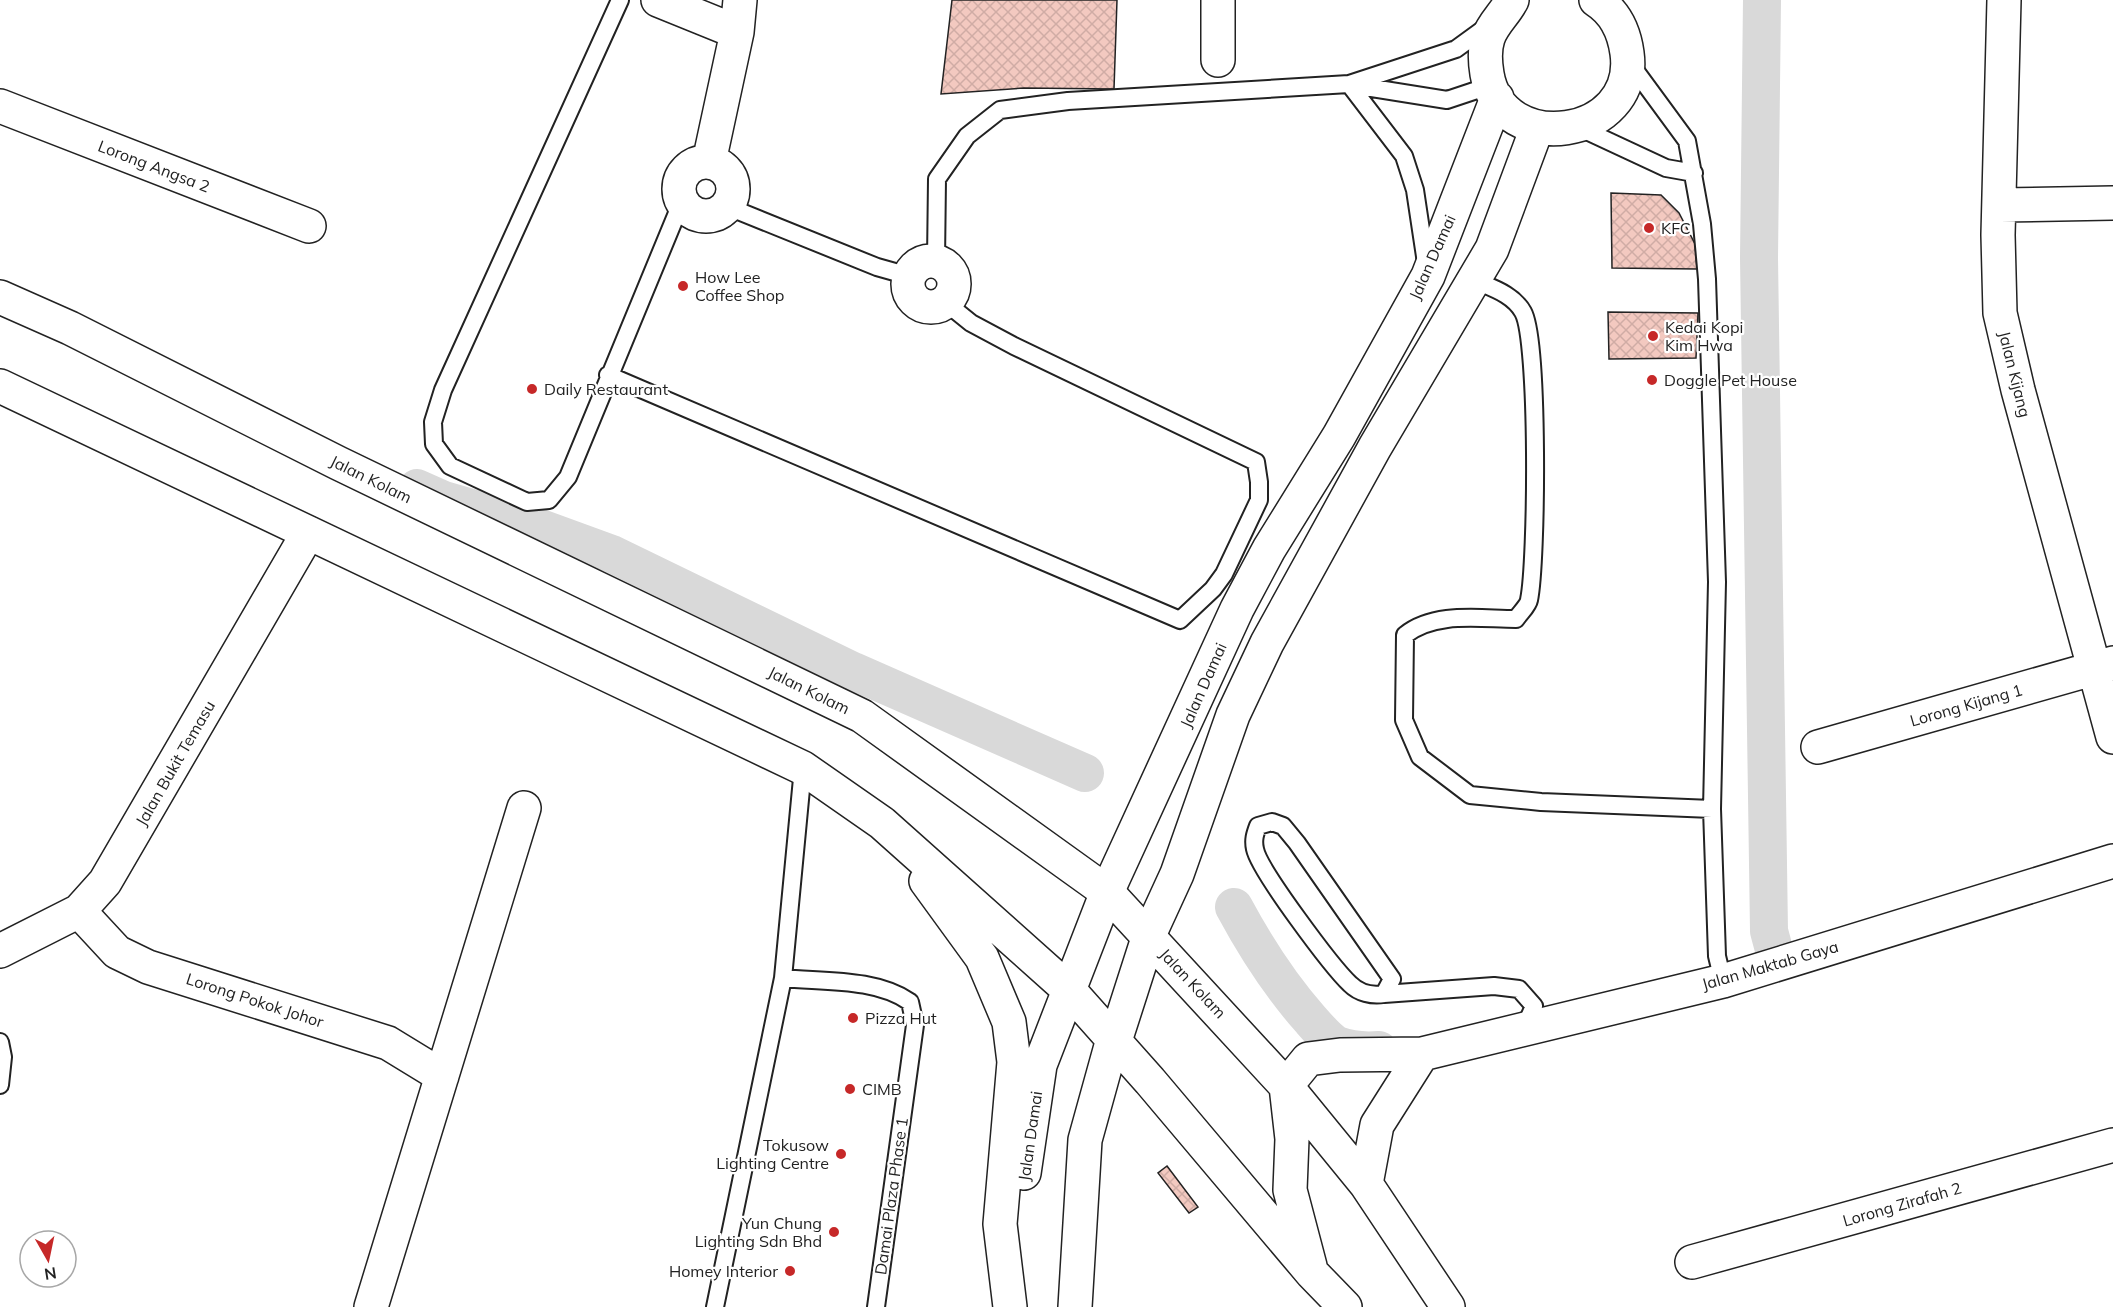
<svg xmlns="http://www.w3.org/2000/svg" width="2113" height="1307" viewBox="0 0 2113 1307" font-family="Mulish,sans-serif">
	<defs>
		<pattern id="building-cross-hatch" width="8" height="8" patternUnits="userSpaceOnUse" patternTransform="scale(1.5)"><rect width="8" height="8" fill="#f3c9c0"/><path d="M0 0l8 8M0 8l8-8" fill="none" stroke="#d0aca5"/></pattern>
	</defs>
	<rect width="100%" height="100%" fill="#fff"/>
	<g fill="none" stroke-linecap="round" stroke-linejoin="round">
		<path stroke="#d9d9d9" stroke-width="38" d="M1762,0L1759,258L1769,931L1773,946
			M417,488L444,500L538,527L612,554L853,671L1085,773
			M1234,907C1256,948 1279,984 1310,1019C1317,1027 1328,1040 1337,1045C1350,1050 1366,1051 1379,1050"/>
	</g>
	<path fill="url(#building-cross-hatch)" stroke="#222" stroke-width="1.5" d="M952,0H1117L1114,89L1024,88L941,94Z
		M1611,193L1661,195L1679,213L1695,244L1697,269L1612,268Z
		M1608,312L1698,313L1696,358L1609,359Z
		M1167,1166L1198,1207L1189,1213L1158,1173Z"/>
	<g fill="none" stroke-linecap="round" stroke-linejoin="round">
		<defs>
			<path id="lane" d="M620,0L443,390L433,422L434,444L450,466L527,502L549,500L568,477L682,201
				M1629,62L1687,141L1702,224L1707,279L1717,582L1712,809L1717,956L1723,981
				M1349,84L1404,156L1415,190L1426,263
				M1353,85L1447,100L1489,86
				M1578,127L1666,168L1694,173
				M726,206L877,267L909,276
				M936,261L937,179L967,136L1000,110L1068,101L1349,84L1456,49L1489,25
				M1474,280C1492,288 1513,294 1523,312C1539,340 1537,562 1529,600C1528,606 1520,613 1516,619C1480,619 1435,611 1405,635L1404,720L1420,757L1470,795L1541,802L1712,809
				M608,375L1180,620L1213,589L1224,574L1259,500V482L1256,462L1014,346L971,323L945,302
				M1272,822L1283,826L1297,843L1392,979L1384,994C1372,996 1359,993 1350,984C1332,967 1259,870 1255,849C1253,840 1255,834 1258,826Z
				M783,978C823,982 876,978 910,1002L915,1025L876,1307
				M1384,994L1494,986L1519,989L1534,1006L1524,1029
				M0,1042L3,1057L0,1085
				M715,1307L783,978L803,768"/>
			<path id="street" d="M658,0L737,32
				M1512,0C1505,14 1493,23 1488,38C1484,50 1485,62 1487,74C1501,159 1639,139 1627,53C1624,31 1615,12 1596,0
				M2004,0L1998,235L2000,313L2018,390L2113,737
				M1218,60V0
				M0,106L309,226
				M709,162L737,32L740,0
				M679 189a27 27 0 1 1 54 0a27 27 0 1 1-54 0Z
				M2000,205L2113,203
				M908 284a23 23 0 1 1 46 0a23 23 0 1 1-46 0Z
				M1818,747L2113,663
				M1107,892L1237,609L1269,549L1339,436L1428,276L1497,98
				M79,911L117,952L148,967L388,1043L442,1076
				M1149,935L1177,874L1233,715L1267,643L1375,447L1492,249L1537,128
				M0,951L79,911L105,882L308,533
				M1692,1262L2113,1145
				M371,1307L524,808"/>
			<path id="secondary" d="M0,297L70,328L338,463L862,716L1107,892L1286,1086L1366,1184L1448,1307
				M0,386L803,768L882,823L1069,990L1150,1081L1312,1273L1345,1307
				M926,881L982,958L1009,1022L1014,1062L1000,1224L1010,1307
				M1286,1086L1308,1059L1340,1055L1422,1054L1723,981L2113,861
				M1286,1086L1292,1139L1290,1190L1310,1266
				M1024,1173L1040,1065L1107,892
				M1366,1184L1377,1125L1422,1054
				M1075,1307L1085,1140L1111,1046L1115,1041L1149,935"/>
		</defs>
		<use href="#lane" stroke="#222" stroke-width="20"/>
		<use href="#street" stroke="#222" stroke-width="36"/>
		<use href="#secondary" stroke="#222" stroke-width="36"/>
		<use href="#lane" stroke="#fff" stroke-width="16"/>
		<use href="#street" stroke="#fff" stroke-width="33"/>
		<use href="#secondary" stroke="#fff" stroke-width="33"/>
	</g>
	<g fill="#c62828" stroke="#fff" stroke-width="2">
		<circle cx="1649" cy="228" r="6"/>
		<circle cx="683" cy="286" r="6"/>
		<circle cx="1653" cy="336" r="6"/>
		<circle cx="1652" cy="380" r="6"/>
		<circle cx="532" cy="389" r="6"/>
		<circle cx="853" cy="1018" r="6"/>
		<circle cx="850" cy="1089" r="6"/>
		<circle cx="841" cy="1154" r="6"/>
		<circle cx="834" cy="1232" r="6"/>
		<circle cx="790" cy="1271" r="6"/>
	</g>
	<g text-anchor="middle" stroke-width="4.5" stroke-linejoin="round" paint-order="stroke">
		<g font-size="16" fill="#222" stroke="#fff">
			<text transform="translate(154 166) rotate(21)" y="6">Lorong Angsa 2</text>
			<text transform="translate(1432 257) rotate(-66)" y="6">Jalan Damai</text>
			<text transform="translate(2015 374) rotate(76)" y="6">Jalan Kijang</text>
			<text transform="translate(371 479) rotate(26)" y="6">Jalan Kolam</text>
			<text transform="translate(1203 685) rotate(-66)" y="6">Jalan Damai</text>
			<text transform="translate(809 690) rotate(26)" y="6">Jalan Kolam</text>
			<text transform="translate(1966 705) rotate(-16)" y="6">Lorong Kijang 1</text>
			<text transform="translate(175 763) rotate(-60)" y="6">Jalan Bukit Temasu</text>
			<text transform="translate(1770 965) rotate(-16)" y="6">Jalan Maktab Gaya</text>
			<text transform="translate(1193 983) rotate(47)" y="6">Jalan Kolam</text>
			<text transform="translate(255 1000) rotate(18)" y="6">Lorong Pokok Johor</text>
			<text transform="translate(1030 1136) rotate(-82)" y="6">Jalan Damai</text>
			<text transform="translate(891 1196) rotate(-82)" y="6">Damai Plaza Phase 1</text>
			<text transform="translate(1902 1204) rotate(-16)" y="6">Lorong Zirafah 2</text>
		</g>
		<g font-size="16" fill="#222" stroke="#fff" text-anchor="start">
			<text x="1661" y="234">KFC</text>
			<text x="695" y="283">How Lee<tspan x="695" dy="18">Coffee Shop</tspan></text>
			<text x="1665" y="333">Kedai Kopi<tspan x="1665" dy="18">Kim Hwa</tspan></text>
			<text x="1664" y="386">Doggle Pet House</text>
			<text x="544" y="395">Daily Restaurant</text>
			<text x="865" y="1024">Pizza Hut</text>
			<text x="862" y="1095">CIMB</text>
			<text x="829" y="1151" text-anchor="end">Tokusow<tspan x="829" dy="18">Lighting Centre</tspan></text>
			<text x="822" y="1229" text-anchor="end">Yun Chung<tspan x="822" dy="18">Lighting Sdn Bhd</tspan></text>
			<text x="778" y="1277" text-anchor="end">Homey Interior</text>
		</g>
	</g>
	<g transform="translate(48 1259) rotate(171)"><circle r="28" fill="#ffffff" stroke="#a7a7a7" stroke-width="1.5"/>
	<path d="M0-4.5L10 22L0 15L-10 22Z" fill="#c62828"/>
	<text y="-9" font-size="16" font-weight="bold" text-anchor="middle" fill="#222222">N</text>
	</g>
</svg>
